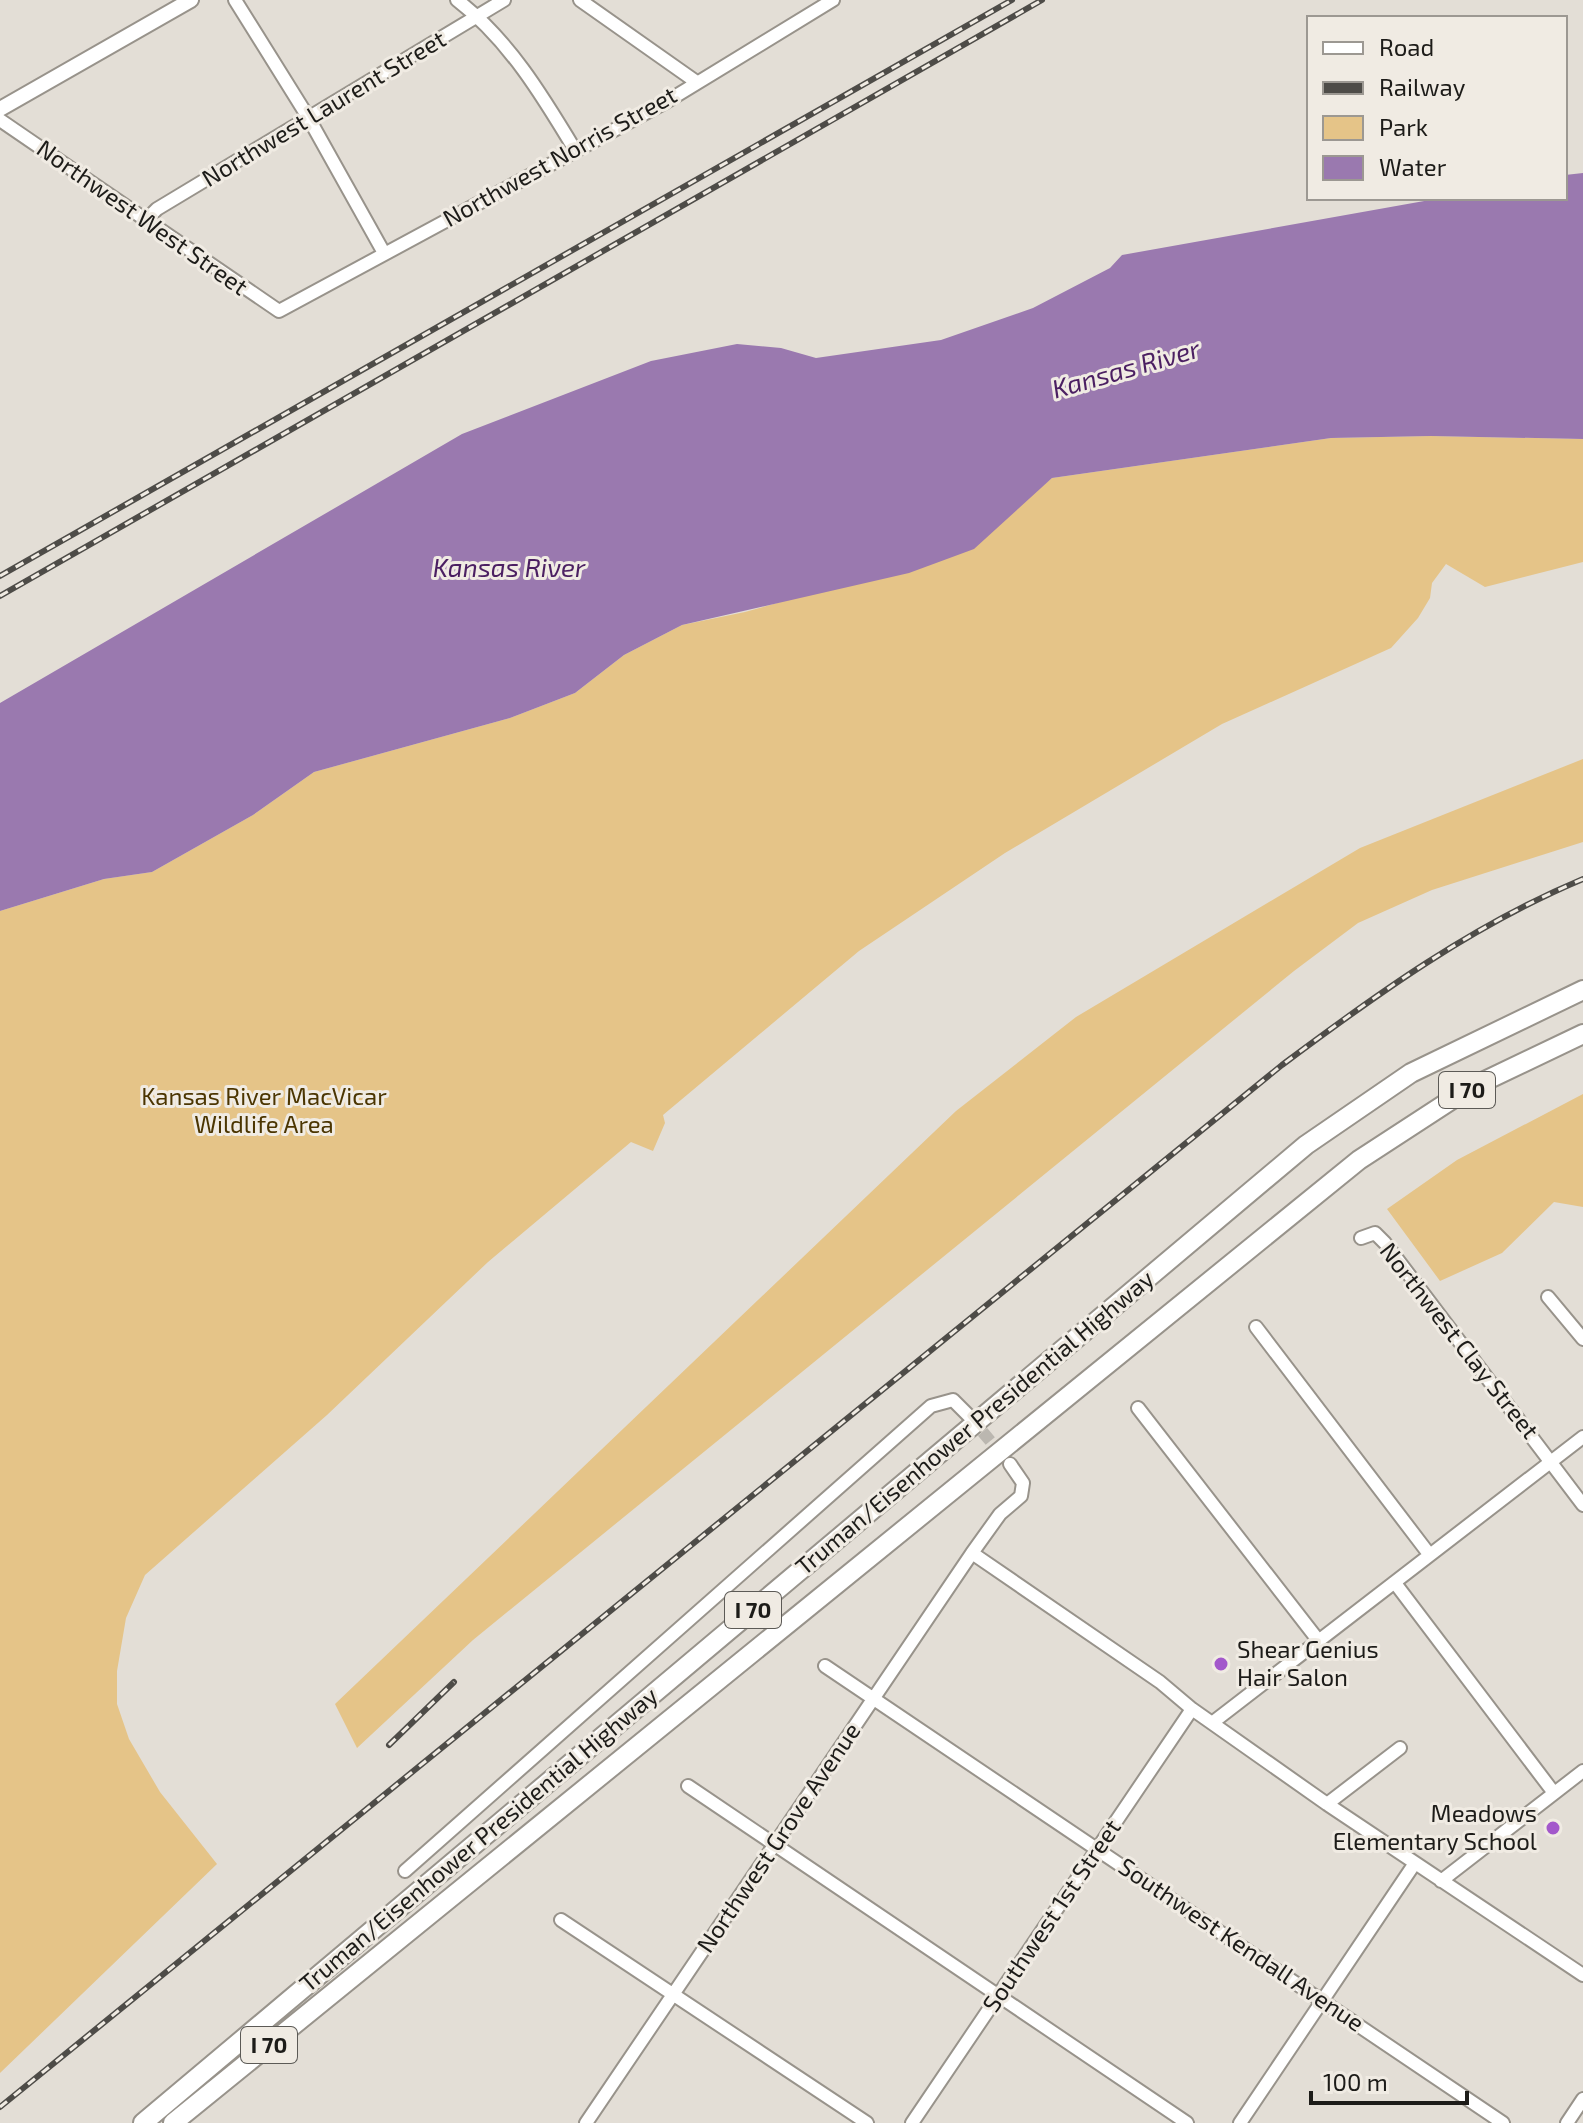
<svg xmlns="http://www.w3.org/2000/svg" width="1583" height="2123" viewBox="0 0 1583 2123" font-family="'Exo 2',sans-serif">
	<rect width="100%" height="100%" fill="#e3ded6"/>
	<path fill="#e5c488" d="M1431,436L1583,439V562L1485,587L1446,564L1432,583L1430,598L1418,618L1391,648L1222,724L1005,853L859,951L663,1115L665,1123L653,1151L631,1142L488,1262L327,1415L145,1575L126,1618L117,1671V1704L129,1739L160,1792L217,1864L0,2073V911L104,879L152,872L253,815L314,772L510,718L575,693L624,655L682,625L745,612L823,590L1023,502L1052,478L1331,438Z
		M1583,759V842L1432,890L1358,923L1294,971L473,1640L357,1748L335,1704L956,1111L1076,1017L1360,848Z
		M1583,1094V1207L1554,1202L1502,1253L1440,1281L1387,1209L1457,1160Z"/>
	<path fill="#9a79af" d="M1583,173V439L1431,436L1331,438L1052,478L974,549L909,573L682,625L624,655L575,693L510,718L314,772L253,815L152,872L104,879L0,911V703L462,434L651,361L737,344L781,348L816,358L941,340L1033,308L1110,268L1122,255L1441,198H1565V175Z"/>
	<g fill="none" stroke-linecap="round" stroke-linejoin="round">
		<path stroke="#bbb7b0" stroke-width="12" stroke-dasharray="12 6" stroke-linecap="butt" d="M971,1418L1002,1455"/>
		<defs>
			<path id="minor" d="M235,0L308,117L384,253
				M457,0C508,39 542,95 575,150
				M580,0L695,81
				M0,120L279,311L666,102L833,0
				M146,220L157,209L504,0
				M1361,1238L1375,1233L1385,1243L1583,1505
				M1548,1297L1583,1339
				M1256,1327L1429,1554
				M1138,1408L1318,1640
				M972,1553L1160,1682L1192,1709L1327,1804L1583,1975
				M1395,1583L1554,1793
				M825,1666L1503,2123
				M1212,1723L1583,1437
				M688,1786L1187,2123
				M1327,1804L1400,1748
				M405,1871L931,1406L953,1400L971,1418
				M1441,1881L1583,1771
				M561,1920L867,2123
				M586,2123L972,1553L1000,1514L1021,1496L1023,1483L1010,1464
				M912,2123L1192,1709
				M1240,2123L1415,1863
				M1567,2123L1583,2099"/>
			<path id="major" d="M0,109L191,0"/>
			<path id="highway" d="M143,2123L1306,1145L1411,1073L1583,990
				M173,2123L1359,1160L1468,1089L1583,1034"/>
		</defs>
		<use href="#minor" stroke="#98938b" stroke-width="16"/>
		<use href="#major" stroke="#98938b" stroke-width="18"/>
		<use href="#highway" stroke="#98938b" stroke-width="22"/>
		<use href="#minor" stroke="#fff" stroke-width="12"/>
		<use href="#major" stroke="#fff" stroke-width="14"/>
		<use href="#highway" stroke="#fff" stroke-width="18"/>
		<defs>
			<path id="rail" d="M0,576L1012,0
				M0,596L1042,0
				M389,1745L454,1682
				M0,2107L1282,1065C1377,994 1473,925 1583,879"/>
		</defs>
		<use href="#rail" stroke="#4e4c48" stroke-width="6"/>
		<use href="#rail" stroke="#f0ebe3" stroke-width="3" stroke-dasharray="9" stroke-linecap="butt"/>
	</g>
	<g fill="#a358cb" stroke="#f0ebe3" stroke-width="3">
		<circle cx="1221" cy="1664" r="8"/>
		<circle cx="1553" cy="1828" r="8"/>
	</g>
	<g text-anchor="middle" stroke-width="6" stroke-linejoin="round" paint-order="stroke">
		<g fill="#f0ebe3" stroke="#5c5a56" stroke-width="2">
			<rect x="1439" y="1072" width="56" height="36" rx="6"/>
			<rect x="725" y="1592" width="56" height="36" rx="6"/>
			<rect x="241" y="2027" width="56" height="36" rx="6"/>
		</g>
		<g font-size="22" font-weight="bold" fill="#1d1c19">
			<text x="1467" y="1098">I 70</text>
			<text x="753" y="1618">I 70</text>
			<text x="269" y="2053">I 70</text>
		</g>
		<g font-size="24" fill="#1d1c19" stroke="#f0ebe3">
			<text transform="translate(324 109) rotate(-31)" y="8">Northwest Laurent Street</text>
			<text transform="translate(560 157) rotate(-29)" y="8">Northwest Norris Street</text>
			<text transform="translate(142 218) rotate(35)" y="8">Northwest West Street</text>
			<text transform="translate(1459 1341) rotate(52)" y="8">Northwest Clay Street</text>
			<text transform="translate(975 1423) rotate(-40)" y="8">Truman/Eisenhower Presidential Highway</text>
			<text transform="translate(779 1838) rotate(-56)" y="8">Northwest Grove Avenue</text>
			<text transform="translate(479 1840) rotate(-40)" y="8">Truman/Eisenhower Presidential Highway</text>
			<text transform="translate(1052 1916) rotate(-56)" y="8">Southwest 1st Street</text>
			<text transform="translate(1241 1945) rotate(34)" y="8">Southwest Kendall Avenue</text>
		</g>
		<g font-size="24" fill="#4b3501" stroke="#f0ebe3">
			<text x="264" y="1105">Kansas River MacVicar<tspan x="264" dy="28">Wildlife Area</tspan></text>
		</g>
		<g font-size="24" fill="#1d1c19" stroke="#f0ebe3" text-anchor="start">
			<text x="1237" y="1658">Shear Genius<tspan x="1237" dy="28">Hair Salon</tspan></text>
			<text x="1537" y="1822" text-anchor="end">Meadows<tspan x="1537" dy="28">Elementary School</tspan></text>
		</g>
		<g font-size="26" font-style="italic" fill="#4b1f62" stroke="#f0ebe3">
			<text transform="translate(1126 369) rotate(-16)" y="9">Kansas River</text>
			<text x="509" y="577">Kansas River</text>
		</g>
	</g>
	<rect x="1307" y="16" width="260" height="184" fill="#f0ebe3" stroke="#9c9892" stroke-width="2"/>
	<rect x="1323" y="42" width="40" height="12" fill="#ffffff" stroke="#9c9892" stroke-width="2"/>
	<text x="1379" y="56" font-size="24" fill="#1d1c19">Road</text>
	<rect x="1323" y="82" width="40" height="12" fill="#4e4c48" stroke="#9c9892" stroke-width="2"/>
	<text x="1379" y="96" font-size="24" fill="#1d1c19">Railway</text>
	<rect x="1323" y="116" width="40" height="24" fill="#e5c488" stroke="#9c9892" stroke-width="2"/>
	<text x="1379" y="136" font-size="24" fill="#1d1c19">Park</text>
	<rect x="1323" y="156" width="40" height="24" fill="#9a79af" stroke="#9c9892" stroke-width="2"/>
	<text x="1379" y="176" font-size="24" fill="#1d1c19">Water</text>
	<path d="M1311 2091v12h156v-12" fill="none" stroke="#1d1c19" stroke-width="4"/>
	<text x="1323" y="2091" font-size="24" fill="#1d1c19" stroke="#f0ebe3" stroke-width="6" paint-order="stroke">100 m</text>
</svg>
